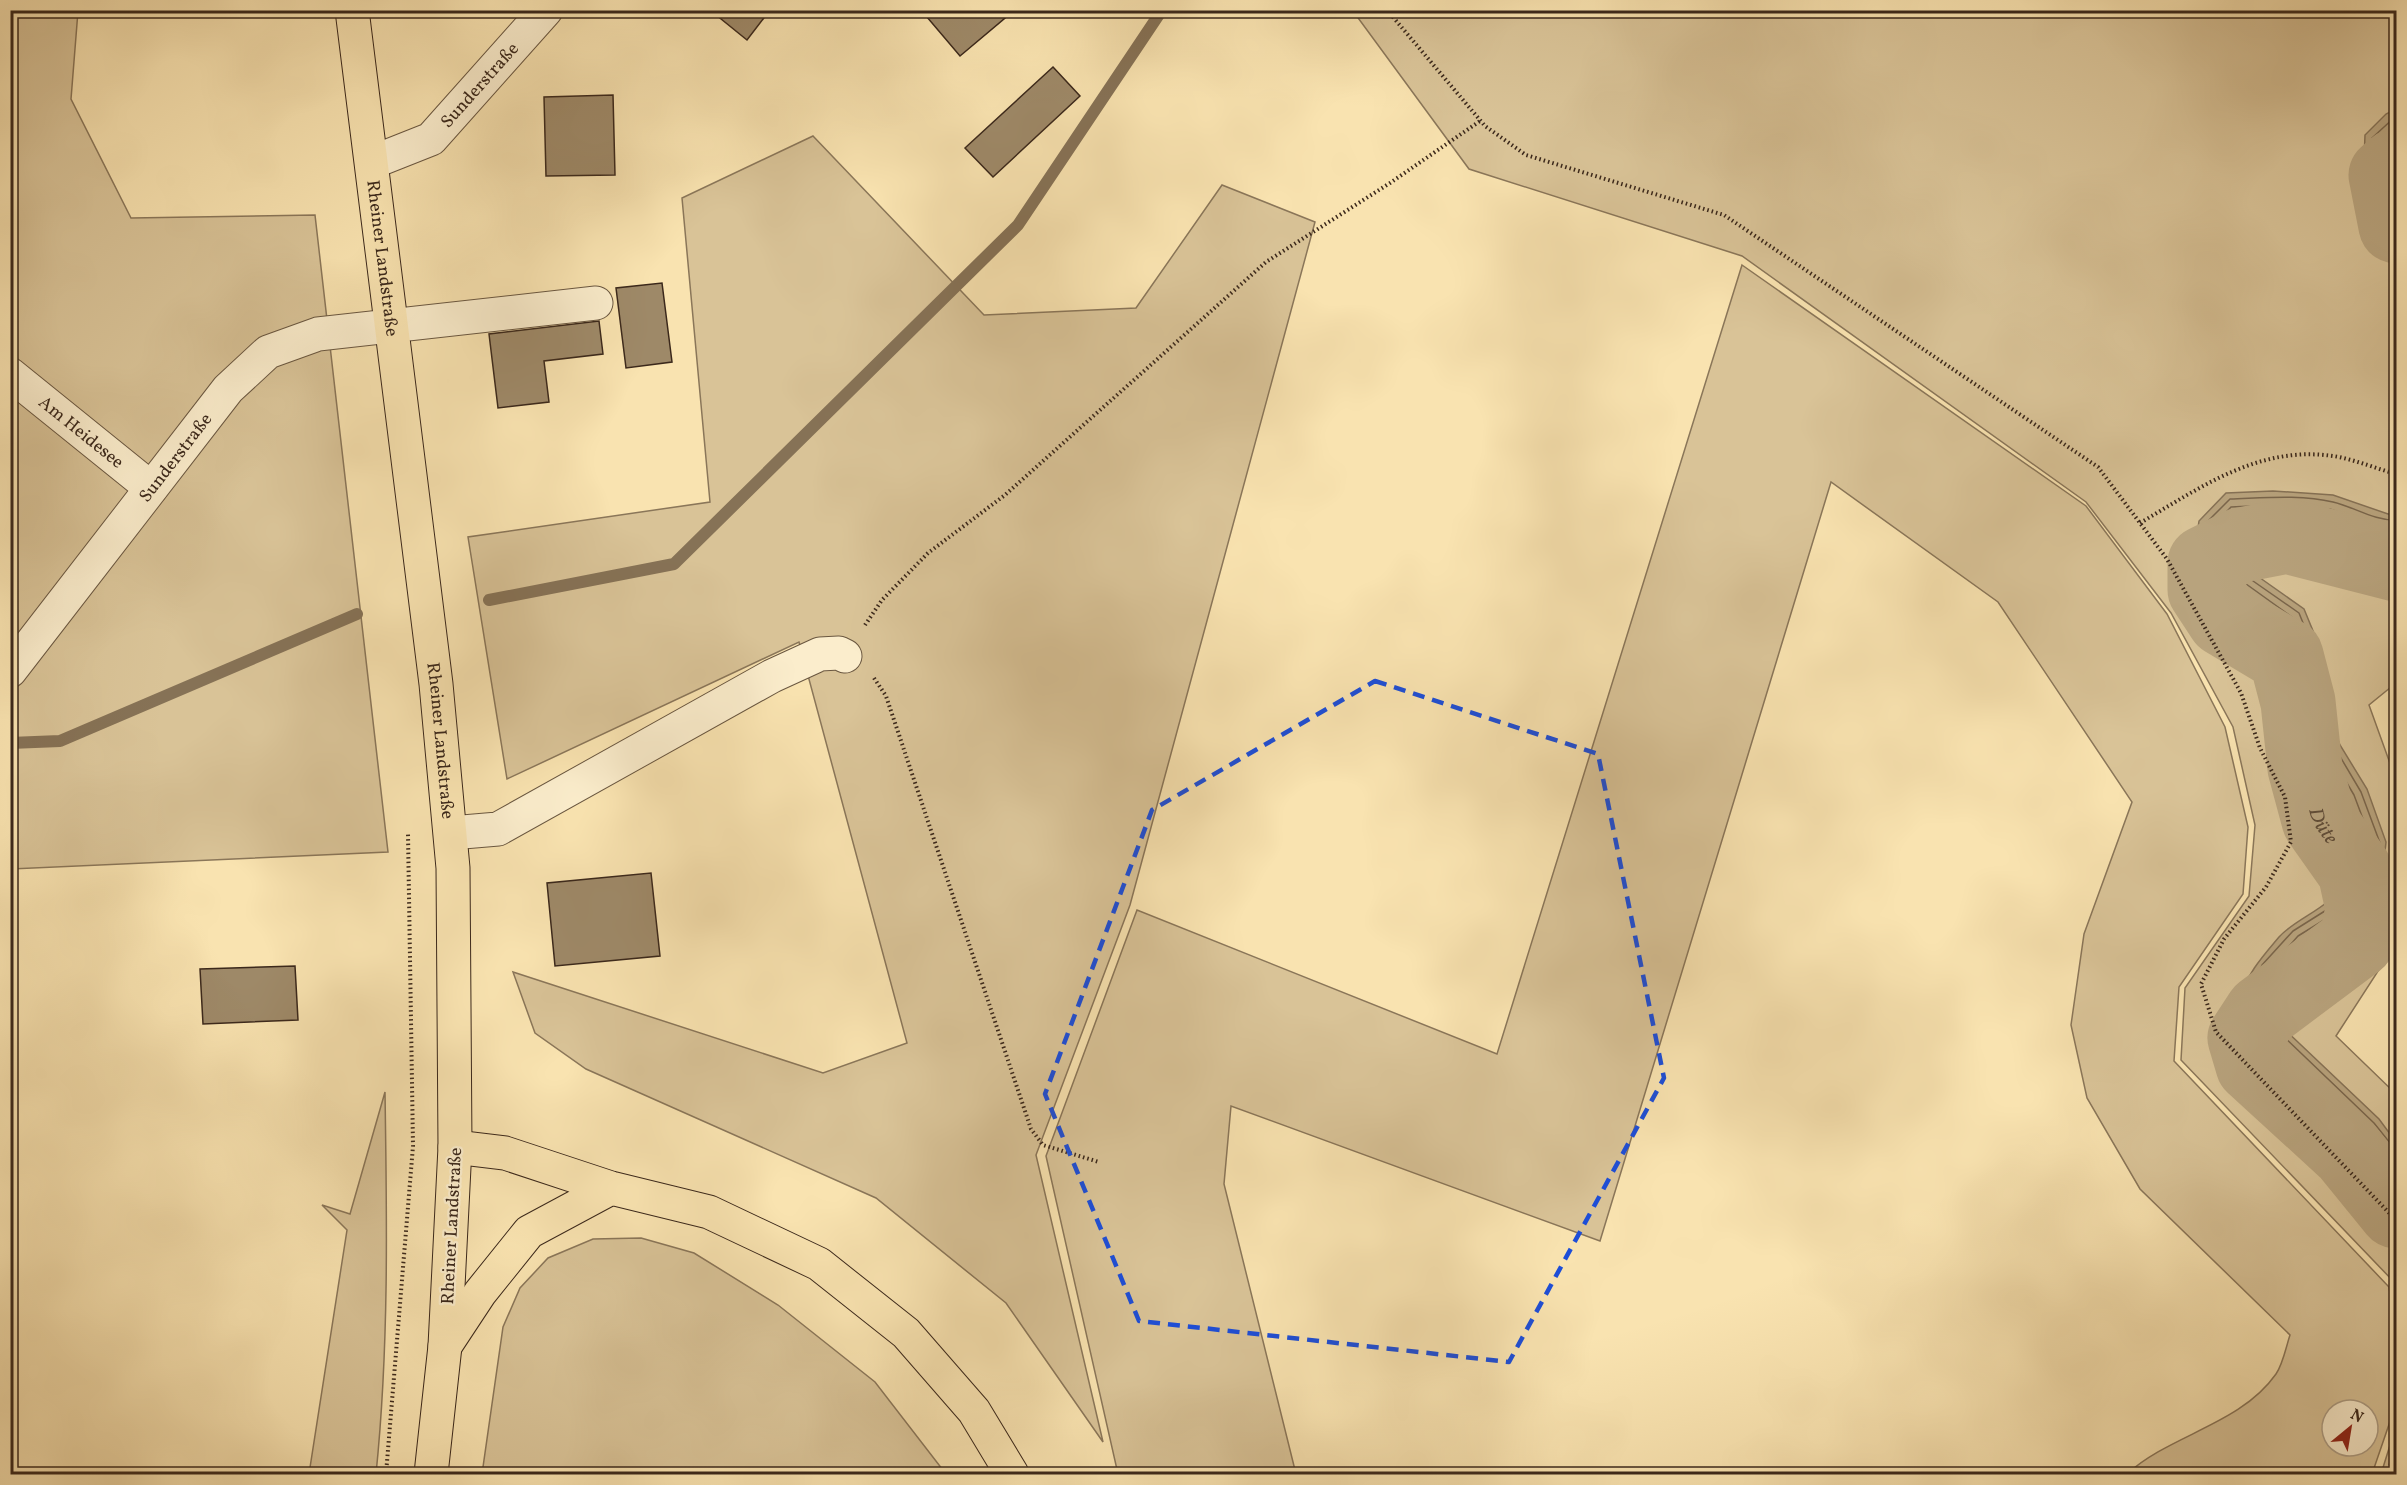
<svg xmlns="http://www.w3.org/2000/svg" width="2407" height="1485" viewBox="0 0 2407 1485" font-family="Vollkorn,serif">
	<rect width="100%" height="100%" fill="#f9e3b0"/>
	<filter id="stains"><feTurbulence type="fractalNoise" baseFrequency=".00333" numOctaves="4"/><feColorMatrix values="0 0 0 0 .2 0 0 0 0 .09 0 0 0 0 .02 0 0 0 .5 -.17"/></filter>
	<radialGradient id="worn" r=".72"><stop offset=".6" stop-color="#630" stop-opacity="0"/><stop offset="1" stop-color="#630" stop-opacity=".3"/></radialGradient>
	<path fill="#d9c397" stroke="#8a7659" stroke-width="1.5" fill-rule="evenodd" d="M10,11H78L71,99L131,218L315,215L388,852L11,869Z
		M1353,11H2396V683L2369,705L2396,780V925L2382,965L2336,1036L2396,1094V1288L2395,1283L2181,1060L2185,988L2249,896L2255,825L2233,727L2171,613L2086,502L1742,256L1469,169Z
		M813,136L984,315L1136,308L1222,185L1315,222L1130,905L1036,1155L1103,1442L1006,1303L876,1198L586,1069L535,1033L513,972L823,1073L907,1043L799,642L507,779L468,537L710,502L682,198Z
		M1742,265L2086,506L2167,614L2225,727L2248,827L2243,894L2179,987L2174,1061L2389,1287L2396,1327V1404L2372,1474H2127C2171,1434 2240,1425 2276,1374C2283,1364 2286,1347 2290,1335L2140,1189L2087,1098L2071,1025L2084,934L2132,802L1998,602L1831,482L1600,1241L1231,1106L1224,1184L1296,1474H1118L1046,1156L1137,910L1497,1054ZM2332,1410H2368V1446H2332Z
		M385,1092C387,1220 389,1347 376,1474H309L347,1230L322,1205L350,1214Z
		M641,1238L694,1253L778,1305L875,1382L946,1474H482L503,1327L520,1288L548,1258L593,1239Z
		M2396,1426V1474H2381Z"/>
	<path fill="#b8a37d" stroke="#867256" stroke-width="1.5" d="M2396,109V204L2364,161L2365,135L2386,114Z
		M2273,491L2333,495L2388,514H2396V551C2368,541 2288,518 2261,532C2246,539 2247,555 2246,568L2304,609L2318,643L2327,680L2325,708L2340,745L2367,789L2386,842L2381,887L2362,922L2303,964L2275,1006L2282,1027L2379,1119L2396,1142V1194C2379,1179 2373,1155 2357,1139C2326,1106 2229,1047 2241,997C2247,973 2264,955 2279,937C2299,915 2335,908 2345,877C2354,848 2323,819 2313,794C2294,745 2295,690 2284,639L2223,594L2205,574L2195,549L2199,521L2226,493Z"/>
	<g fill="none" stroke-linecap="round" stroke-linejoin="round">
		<path stroke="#7a664c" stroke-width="1.5" d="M2396,116L2372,138L2370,159L2396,195
			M2396,124L2379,141L2378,158L2396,184
			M2273,505L2330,509L2359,520L2356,524C2321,514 2237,500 2234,553C2233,561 2232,568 2235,576L2292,617L2295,624L2293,627L2232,584L2217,566L2209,547L2211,528L2231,507Z
			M2235,516H2240L2241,519L2228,534L2225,550L2221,551C2212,537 2226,525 2235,516Z
			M2396,520C2375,521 2354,507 2333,502C2301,494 2262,498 2230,499L2205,524L2201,549L2210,571L2227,590L2259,611L2290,636L2298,677L2304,734L2319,793L2349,847L2352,875L2336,904L2293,931L2262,965L2247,1000L2251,1029L2270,1055L2363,1136L2396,1186
			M2396,544C2365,533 2290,512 2259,526C2253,529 2246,538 2242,543L2240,568L2243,574L2299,613L2312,645L2321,680L2319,710L2335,748L2361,792L2380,843L2375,885L2358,917L2298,960L2283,981L2270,1008L2278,1031L2374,1123L2390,1143L2396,1145
			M2306,663L2309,664L2313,681L2310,690L2307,688L2304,666Z
			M2314,721L2328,751L2354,795L2372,843L2368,882L2351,913L2292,955L2262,1003L2270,1034L2267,1037L2258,1026L2255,1001L2268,970L2298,936L2342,909L2359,878L2356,845L2326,790L2311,733V724Z
			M2270,1037L2304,1065V1069L2300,1070L2269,1040Z"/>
		<path stroke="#867256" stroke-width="12" d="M489,600L674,564L1018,225L1162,10
			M10,743L60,741L357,614"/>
		<g stroke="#b8a37d" stroke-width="75">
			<path d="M2396,166L2386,175L2396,226"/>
			<path id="s1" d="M2396,564L2287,536L2241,545L2205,563V590L2224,619L2286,656L2298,702L2305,768L2319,820L2355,871L2363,908L2357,941L2262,1012L2245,1038L2253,1065L2348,1152L2396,1211"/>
		</g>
	</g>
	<path fill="#9e8968" stroke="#3b281b" stroke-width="1.5" d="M710,10H770L747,40Z
		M921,10H1009L1011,13L960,56Z
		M1053,67L1080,96L993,177L965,148Z
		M613,95L615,175L546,176L544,97Z
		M662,283L672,362L626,368L616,288Z
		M599,321L603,354L544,361L549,402L498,408L489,334Z
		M651,873L660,956L555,966L547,883Z
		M295,966L298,1020L203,1024L200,969Z"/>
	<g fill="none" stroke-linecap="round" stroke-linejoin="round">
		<defs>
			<g id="minor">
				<path id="s2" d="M373,162L431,139L546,10"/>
				<path id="s3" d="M10,374L151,488"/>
				<path id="s4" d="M10,671L228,389L268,352L318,334L596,303"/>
				<path d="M451,833L498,829L772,676L820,654L839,653L845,656"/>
			</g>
			<g id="major">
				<path id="s5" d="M352,10L436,684L453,868L455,1147L445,1346L431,1474"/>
			</g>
			<path id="highway" d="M455,1147L505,1153L611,1188L709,1212L819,1264L906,1333L974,1411L1012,1474
				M445,1346L480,1293L529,1232L611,1188"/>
		</defs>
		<use href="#minor" stroke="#6a5740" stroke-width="35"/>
		<use href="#major" stroke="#3b281b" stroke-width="35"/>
		<use href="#highway" stroke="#3b281b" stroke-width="35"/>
		<path stroke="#3b281b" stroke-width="4" stroke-dasharray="1.5 3" stroke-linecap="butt" d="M1387,10L1485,126L1526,155L1724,215L2098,467L2167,559L2241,693L2260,748L2285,797L2291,842L2266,887L2224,939L2201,984L2216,1032L2396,1220
			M2140,523C2203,486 2262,443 2339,457C2358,461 2378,469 2396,474
			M865,625L882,600L928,553L1005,495L1266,262L1390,183L1480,121
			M874,678L886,696L1031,1129L1043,1145L1099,1162
			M386,1474L413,1146L408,834
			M2388,1474L2396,1446"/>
		<use href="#minor" stroke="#fbedcc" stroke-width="33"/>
		<use href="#major" stroke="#f9e3b0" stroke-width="33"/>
		<use href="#highway" stroke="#f9e3b0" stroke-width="33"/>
	</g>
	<path fill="none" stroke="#1d4ed8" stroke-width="4.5" stroke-dasharray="12 8" stroke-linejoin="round" d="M1375,681L1598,754L1664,1078L1509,1362L1139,1321L1045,1094L1152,810Z"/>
	<g text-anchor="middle" stroke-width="4.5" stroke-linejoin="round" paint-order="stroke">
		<g font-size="18" fill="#3b281b" stroke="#fbedcc">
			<text dy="6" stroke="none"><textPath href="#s2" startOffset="135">Sunderstraße</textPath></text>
			<text dy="6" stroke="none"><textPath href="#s5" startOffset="250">Rheiner Landstraße</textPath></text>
			<text dy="6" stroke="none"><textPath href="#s3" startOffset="92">Am Heidesee</textPath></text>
			<text dy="6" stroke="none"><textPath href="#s4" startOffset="270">Sunderstraße</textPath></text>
			<text dy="6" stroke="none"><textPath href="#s5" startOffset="736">Rheiner Landstraße</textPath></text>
			<text transform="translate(451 1226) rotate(-87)" y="6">Rheiner Landstraße</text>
		</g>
		<g font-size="20" font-style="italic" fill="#604d38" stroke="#fbedcc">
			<text dy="7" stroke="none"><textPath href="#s1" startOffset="508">Düte</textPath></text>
		</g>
	</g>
	<rect width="2407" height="1485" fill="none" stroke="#f9e3b0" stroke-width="36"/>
	<rect x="12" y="12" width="2383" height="1461" fill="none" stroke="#3b281b" stroke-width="3"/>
	<rect x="18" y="18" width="2371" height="1449" fill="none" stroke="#3b281b" stroke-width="1.5"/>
	<g transform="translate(2350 1428) rotate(30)"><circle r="28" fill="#fbedcc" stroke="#ae9e85" stroke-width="1.5"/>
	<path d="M0-4.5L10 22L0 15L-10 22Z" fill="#8f2418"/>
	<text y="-9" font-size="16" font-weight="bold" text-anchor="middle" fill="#3b281b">N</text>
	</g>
	<rect width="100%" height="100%" filter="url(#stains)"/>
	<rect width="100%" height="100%" fill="url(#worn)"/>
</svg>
